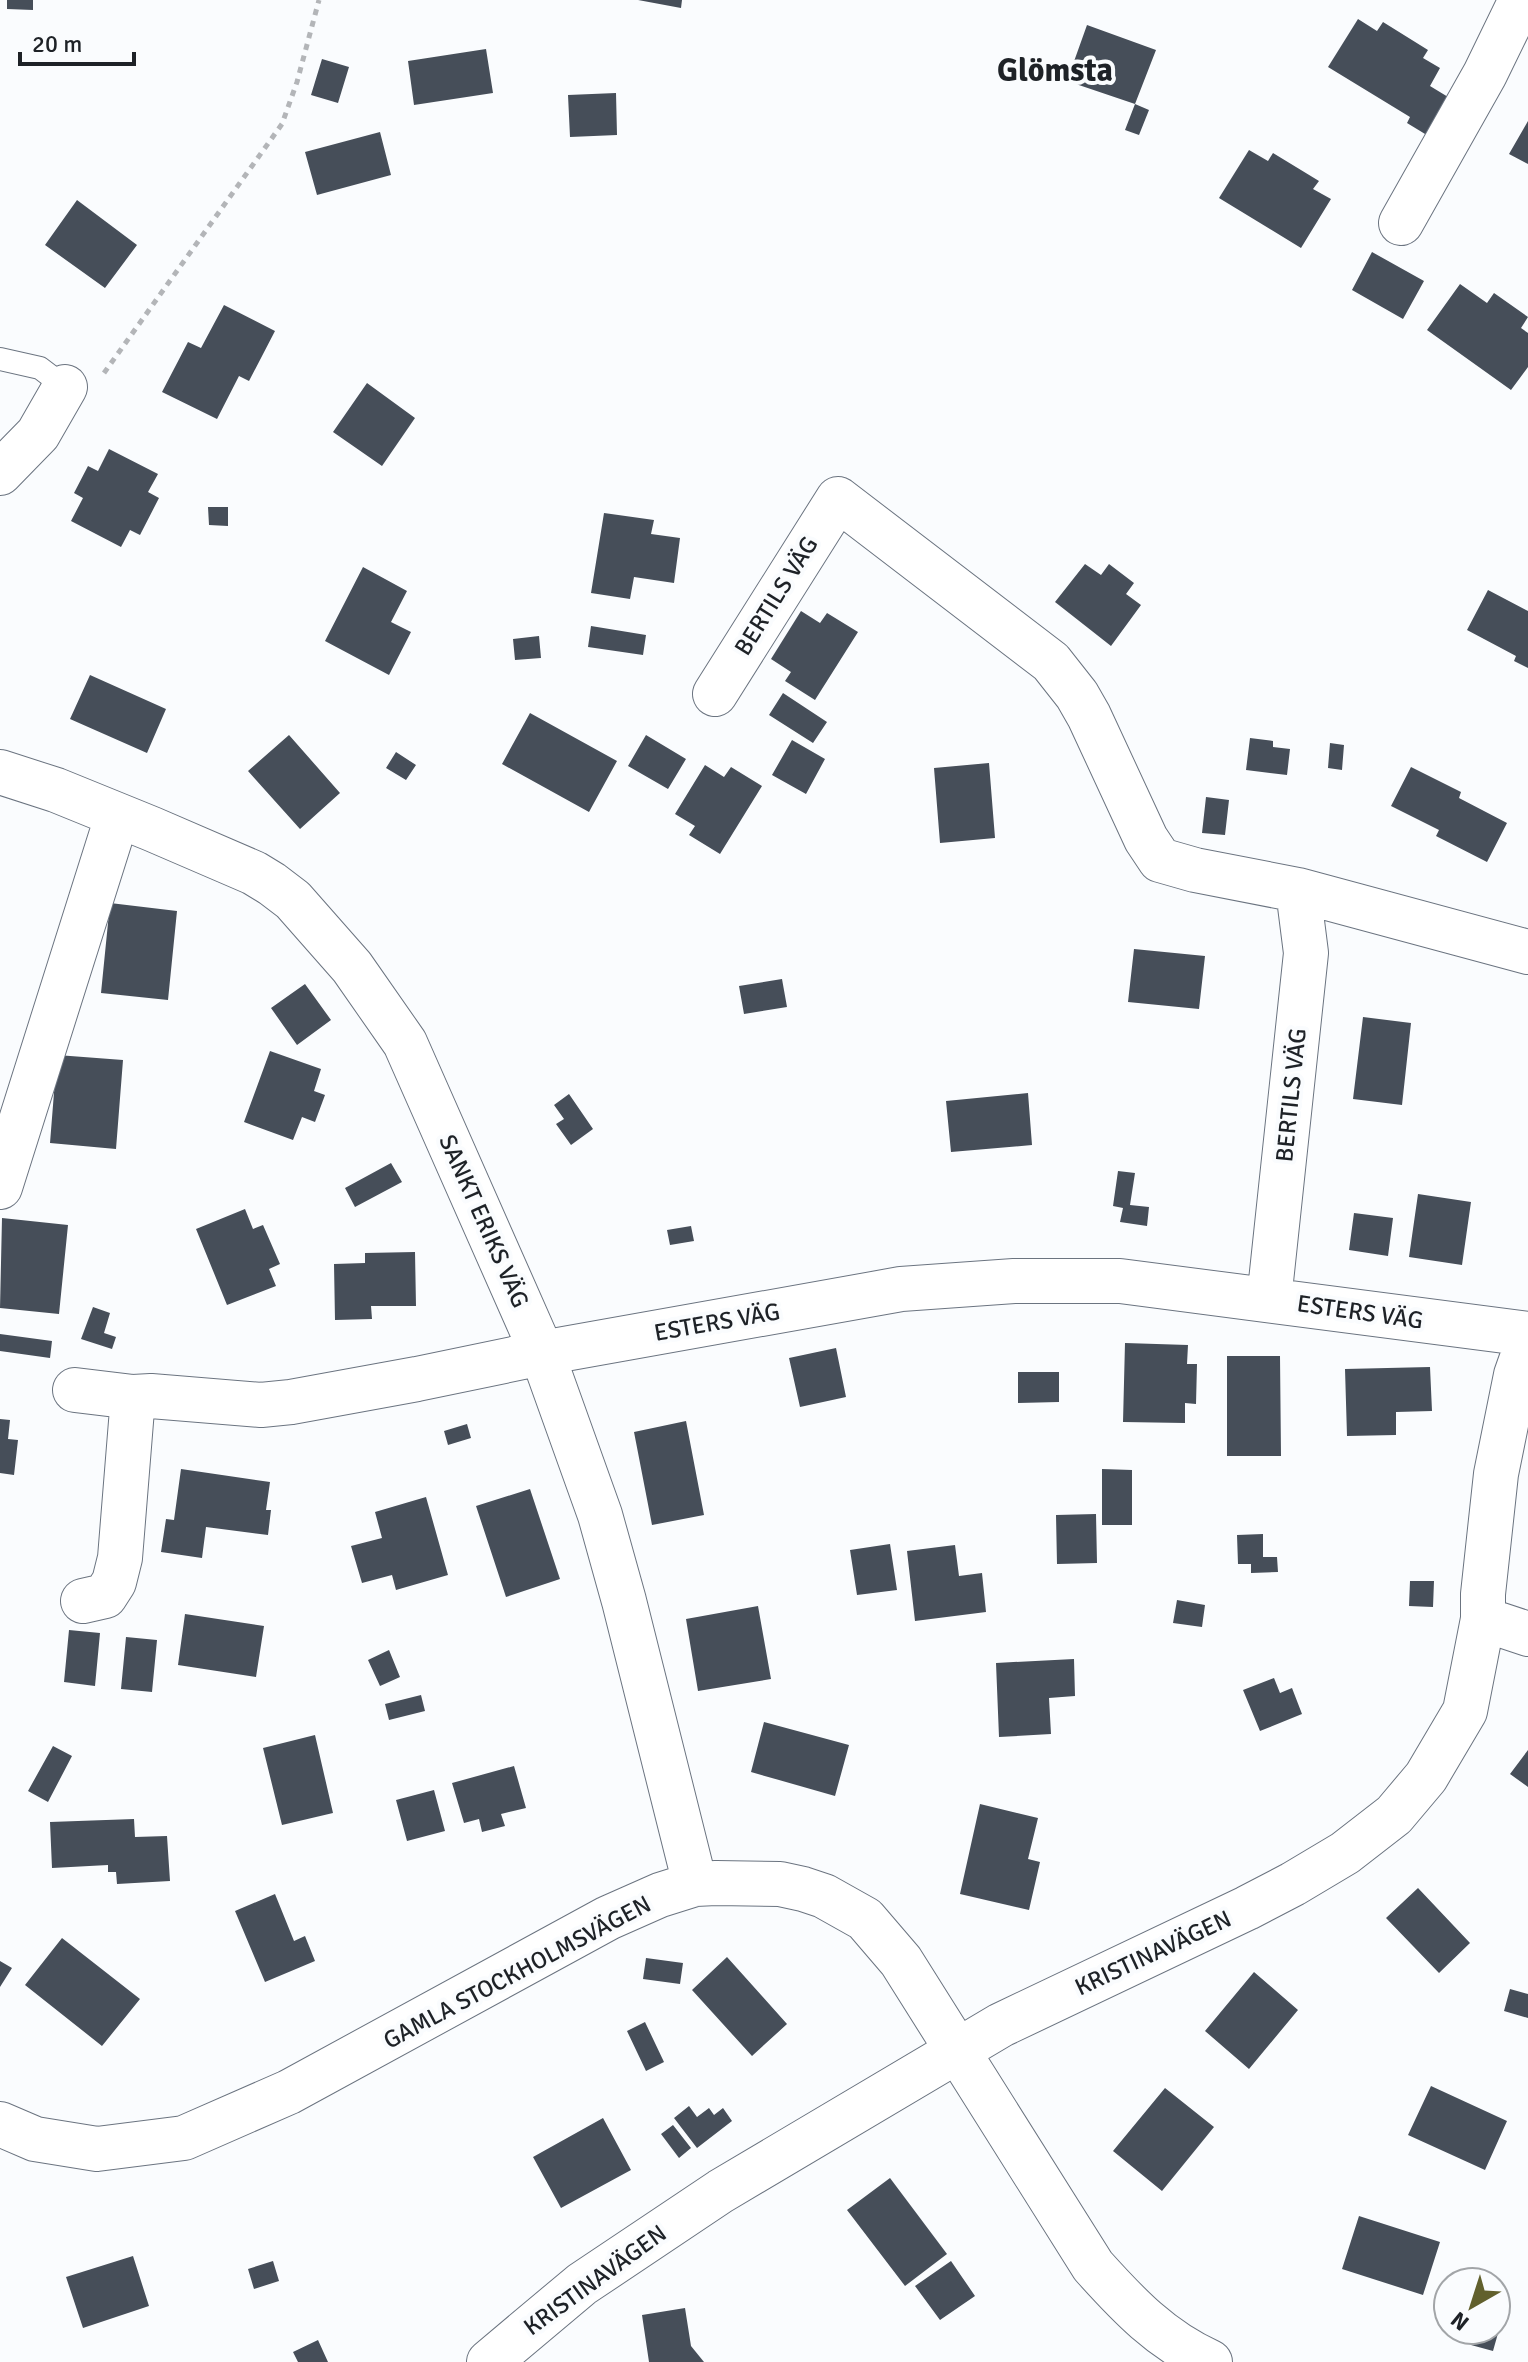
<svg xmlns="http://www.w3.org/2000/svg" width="1528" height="2362" viewBox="0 0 1528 2362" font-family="Signika,sans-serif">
	<rect width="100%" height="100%" fill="#fafcfe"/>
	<path fill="#464e59" d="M7,0H33V10L7,9Z
		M638,0H682L681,8Z
		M1358,19L1377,31L1383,22L1428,50L1423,58L1440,68L1430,86L1453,100L1430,137L1407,123L1410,117L1328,67Z
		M1087,25L1156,50L1135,104L1067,81Z
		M486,49L493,93L414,105L408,61Z
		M322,59L349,67L338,103L311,95Z
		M616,93L617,135L570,137L568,95Z
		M1135,104L1149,110L1139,135L1125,130Z
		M1528,121V164L1509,154Z
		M380,132L391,175L317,195L305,152Z
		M1249,150L1268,161L1273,153L1319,181L1313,189L1331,199L1301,248L1219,198Z
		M77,200L137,245L105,288L45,245Z
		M1372,252L1424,281L1403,319L1352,290Z
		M1460,284L1487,303L1494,293L1528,317L1521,328L1528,333V367L1511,390L1427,330Z
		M224,305L275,331L249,381L239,376L217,419L162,392L188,342L201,348Z
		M367,383L415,418L382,466L333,432Z
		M109,449L158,474L148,492L159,498L140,535L130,530L121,547L71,521L83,498L74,493L88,466L98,471Z
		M208,507H228V526L209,525Z
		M604,513L654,520L651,534L680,538L674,583L634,577L630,599L591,593Z
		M1085,564L1101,575L1109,564L1134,583L1126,594L1141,605L1111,646L1055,602Z
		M363,567L407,591L391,622L411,632L389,675L325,641Z
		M1488,590L1528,611V668L1514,661L1516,656L1467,630Z
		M801,611L820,623L827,613L858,632L815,700L785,681L791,672L771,659Z
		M591,626L646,635L643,655L588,647Z
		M539,636L541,658L515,660L513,639Z
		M90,675L166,709L147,753L70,719Z
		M783,693L827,722L813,743L769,715Z
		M530,713L617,761L589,812L502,764Z
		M289,735L340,793L300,829L248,771Z
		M646,735L686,759L668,789L628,766Z
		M1250,738L1273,741V747L1290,749L1287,775L1246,770Z
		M792,740L825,759L806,794L772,775Z
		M1330,743L1344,745L1342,770L1328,768Z
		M396,752L416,765L406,780L386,768Z
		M989,763L995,838L940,843L934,768Z
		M705,765L724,777L731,767L762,786L720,854L689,835L695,826L675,814Z
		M1411,767L1461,792L1459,798L1507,823L1487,862L1436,836L1439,830L1391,806Z
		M1206,797L1229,800L1225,835L1202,833Z
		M110,903L177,911L168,1000L101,993Z
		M1134,949L1205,956L1199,1009L1128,1002Z
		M782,979L787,1007L744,1014L739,986Z
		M305,984L331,1020L297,1045L271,1008Z
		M1363,1017L1411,1023L1402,1105L1353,1099Z
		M270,1051L321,1069L314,1091L325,1095L315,1122L302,1117L293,1140L244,1122Z
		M57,1055L123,1060L116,1149L50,1143Z
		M1028,1093L1032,1145L951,1152L946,1101Z
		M569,1094L593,1129L571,1145L556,1124L564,1119L554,1105Z
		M391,1163L402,1182L355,1207L345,1188Z
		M1118,1171L1135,1173L1130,1205L1149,1207L1147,1226L1120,1222L1123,1208L1113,1206Z
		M1418,1194L1471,1202L1462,1265L1409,1257Z
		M245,1209L253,1229L263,1225L280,1264L269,1269L276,1286L227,1305L196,1229Z
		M1354,1213L1393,1218L1388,1256L1349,1250Z
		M2,1218L68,1225L59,1314L0,1308Z
		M691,1226L694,1241L670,1245L667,1230Z
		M415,1252L416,1306H371L372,1319L335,1320L334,1264L365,1263V1253Z
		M93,1307L110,1313L104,1333L116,1337L112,1349L81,1339Z
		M0,1334L52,1341L50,1358L0,1351Z
		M1125,1343L1188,1345L1187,1364H1197L1196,1404L1185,1403V1423L1123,1422Z
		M836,1348L846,1397L800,1407L789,1358Z
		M1227,1356H1280L1281,1456H1227Z
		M1430,1367L1432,1411L1396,1412V1435L1347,1436L1345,1369Z
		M1018,1372H1059V1402L1018,1403Z
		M0,1419L10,1420L8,1439L18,1440L14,1475L0,1473Z
		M686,1421L704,1515L652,1525L634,1432Z
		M467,1424L471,1438L448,1445L444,1431Z
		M181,1469L270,1482L266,1510H271L268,1535L206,1527L202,1558L161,1552L166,1519L174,1520Z
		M1102,1469L1132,1470V1525H1102Z
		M530,1489L560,1579L506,1597L476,1506Z
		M426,1497L448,1575L396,1590L392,1575L362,1583L351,1546L382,1538L375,1512Z
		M1096,1514L1097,1563L1057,1564L1056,1515Z
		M1263,1534V1557H1277L1278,1572L1251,1573V1564H1238L1237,1535Z
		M890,1544L897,1590L857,1595L850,1550Z
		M955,1545L959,1576L982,1573L986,1612L915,1621L907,1551Z
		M1410,1581H1434L1433,1607L1409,1606Z
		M1177,1600L1205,1605L1202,1627L1173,1623Z
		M758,1606L771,1679L698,1691L686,1619Z
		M185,1614L264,1626L256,1677L178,1665Z
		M69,1630L100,1633L95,1686L64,1682Z
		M126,1637L157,1640L152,1692L121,1689Z
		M389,1650L400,1677L380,1686L368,1660Z
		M1074,1659L1075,1696L1049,1698L1051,1734L999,1737L996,1663Z
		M1274,1678L1280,1693L1292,1688L1302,1714L1260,1731L1243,1690Z
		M421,1695L425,1711L389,1720L385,1704Z
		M764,1722L849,1745L835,1796L751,1772Z
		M315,1735L333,1813L282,1825L263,1748Z
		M53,1746L72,1756L48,1802L28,1791Z
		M1528,1750V1787L1510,1774Z
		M514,1766L526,1808L501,1814L505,1826L482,1832L479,1819L464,1823L452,1783Z
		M434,1790L445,1831L407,1841L396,1800Z
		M980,1804L1038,1818L1028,1859L1040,1862L1029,1910L960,1894Z
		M134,1819L135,1837L167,1836L170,1881L117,1884L116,1872H108V1865L52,1868L50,1822Z
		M1418,1888L1470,1943L1439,1973L1386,1918Z
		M275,1894L294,1941L305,1936L315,1961L265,1982L235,1911Z
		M62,1938L140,1999L102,2046L25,1985Z
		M727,1957L787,2024L752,2056L692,1990Z
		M646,1958L683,1963L680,1984L643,1979Z
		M0,1961L12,1968L0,1987Z
		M1254,1972L1298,2010L1249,2069L1205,2031Z
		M1510,1989L1528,1994V2018L1504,2011Z
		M645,2022L664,2062L646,2071L627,2031Z
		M1431,2086L1507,2121L1485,2170L1408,2135Z
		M1165,2088L1214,2127L1162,2191L1113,2151Z
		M689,2106L697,2117L709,2108L714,2115L723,2108L732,2121L697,2148L674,2118Z
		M603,2118L631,2170L561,2208L533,2157Z
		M673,2125L691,2148L679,2158L661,2134Z
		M890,2178L947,2254L905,2286L847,2210Z
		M1359,2216L1440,2242L1423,2295L1342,2269Z
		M133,2256L149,2306L83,2328L66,2277Z
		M273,2261L279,2281L254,2289L248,2269Z
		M951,2261L975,2296L940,2320L915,2286Z
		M1496,2302L1506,2305L1493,2351L1471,2345L1475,2330H1496Z
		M685,2308L691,2346L704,2362H649L642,2315Z
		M318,2340L328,2362H298L293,2352Z"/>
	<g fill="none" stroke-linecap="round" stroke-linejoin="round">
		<defs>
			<path id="lane" d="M0,359L40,368L65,387"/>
			<path id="street" d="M1401,223L1485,74L1521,0
				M0,473L38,434L65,387
				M715,694L838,499L1051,662L1077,695L1089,716L1146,839L1160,860L1195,870L1298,890L1528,952
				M0,772L56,790L152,829L254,873L272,884L293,900L352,967L405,1043L542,1353L600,1515L624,1601L695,1884
				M0,1187L117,817
				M1269,1300L1306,953L1298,890
				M75,1390L133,1397
				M83,1601L105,1596L114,1582L120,1558L133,1397L151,1396L261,1405L291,1402L417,1379L542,1353L901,1289L1014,1281H1120L1528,1334
				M1483,1619L1528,1634
				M0,2124L35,2139L97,2149L184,2138L289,2092L608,1918L660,1895L695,1884L716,1883L780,1884L803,1889L824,1896L865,1919L901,1961L1093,2266C1128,2305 1161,2340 1210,2362
				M489,2362L582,2284L721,2191L1001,2025L1247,1908L1293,1884L1345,1853L1394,1815L1426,1777L1465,1711L1483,1619V1594L1496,1474L1516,1375L1528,1341"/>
		</defs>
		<use href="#lane" stroke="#6b7480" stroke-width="24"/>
		<use href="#street" stroke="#6b7480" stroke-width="46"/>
		<path stroke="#b3b5b8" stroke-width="5" stroke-dasharray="6 6" stroke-linecap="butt" d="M104,373L282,124L297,82L319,0"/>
		<use href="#lane" stroke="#fff" stroke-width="22"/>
		<use href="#street" stroke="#fff" stroke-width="44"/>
	</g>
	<g text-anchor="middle" stroke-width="8" stroke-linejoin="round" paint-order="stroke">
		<g font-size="24" fill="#1e2227" stroke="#fafcfe">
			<text transform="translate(776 596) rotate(-58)" y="8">BERTILS VÄG</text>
			<text transform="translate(1291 1095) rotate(-84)" y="8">BERTILS VÄG</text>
			<text transform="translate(484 1221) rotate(66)" y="8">SANKT ERIKS VÄG</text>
			<text transform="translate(1360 1312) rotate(8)" y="8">ESTERS VÄG</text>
			<text transform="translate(717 1322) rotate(-10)" y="8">ESTERS VÄG</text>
			<text transform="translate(1153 1953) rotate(-25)" y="8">KRISTINAVÄGEN</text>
			<text transform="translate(517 1972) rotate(-28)" y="8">GAMLA STOCKHOLMSVÄGEN</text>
			<text transform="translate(595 2280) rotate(-36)" y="8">KRISTINAVÄGEN</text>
		</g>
		<g font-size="32" font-weight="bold" fill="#1e2227" stroke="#fafcfe">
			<text x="1055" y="81">Glömsta</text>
		</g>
	</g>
	<g transform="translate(1472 2306) rotate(219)"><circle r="38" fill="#fafcfe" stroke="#a2a5a8" stroke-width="2"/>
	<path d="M0-6L14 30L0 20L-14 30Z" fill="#61602d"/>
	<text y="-12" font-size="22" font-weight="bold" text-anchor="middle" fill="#1e2227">N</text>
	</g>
	<path d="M20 52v12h114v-12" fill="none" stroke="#1e2227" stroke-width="4"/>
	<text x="32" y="52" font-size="24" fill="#1e2227" stroke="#fafcfe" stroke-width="6" paint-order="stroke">20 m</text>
</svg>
